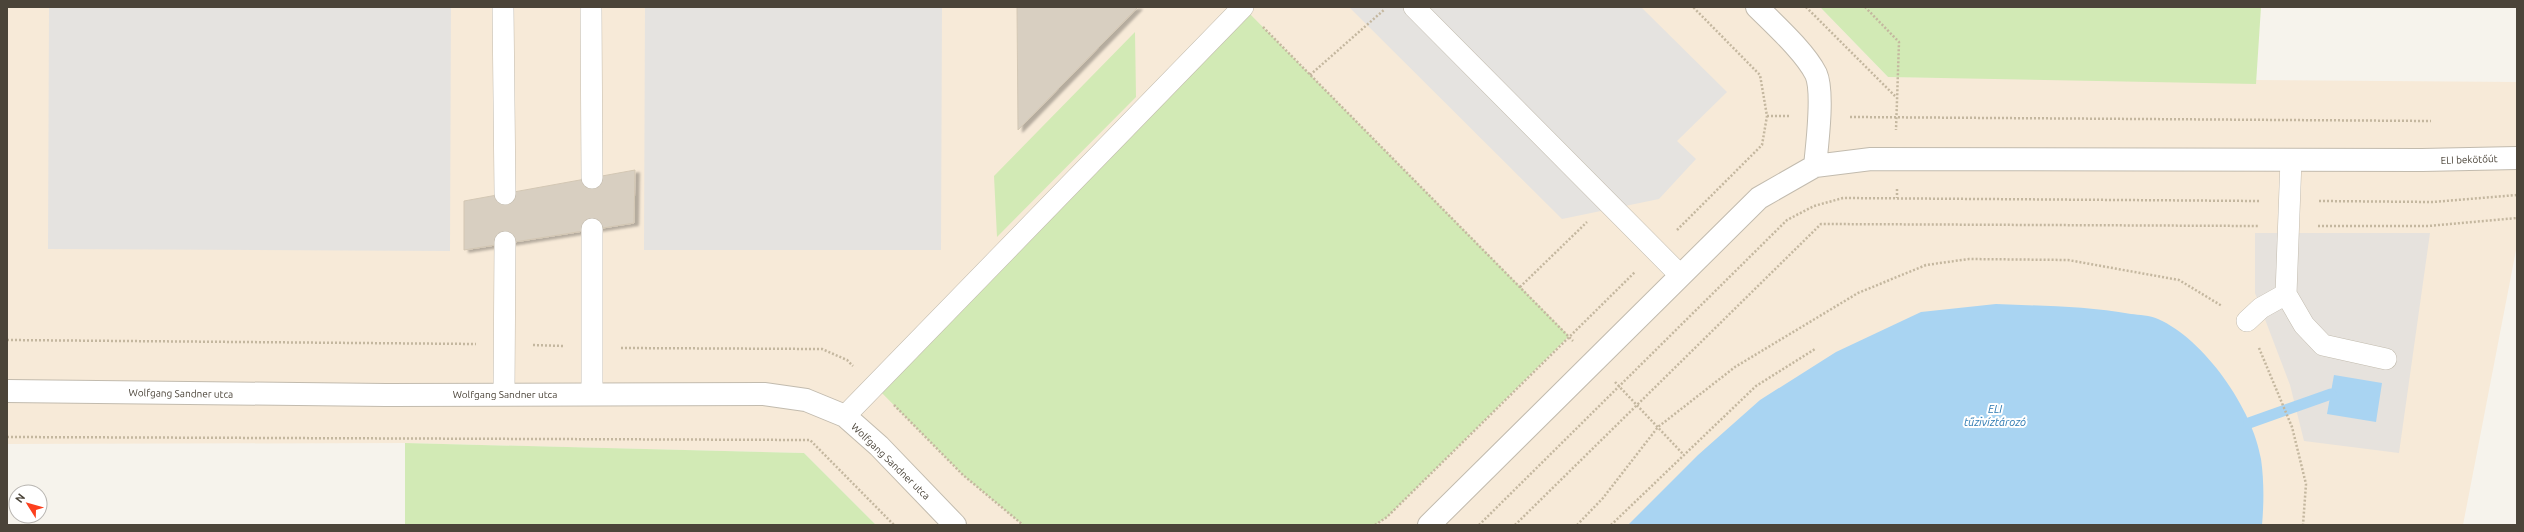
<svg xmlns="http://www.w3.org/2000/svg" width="2524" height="532" viewBox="0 0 2524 532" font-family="Ubuntu,sans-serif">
	<defs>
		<filter id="shadow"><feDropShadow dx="4.5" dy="2.5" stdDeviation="1" flood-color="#0004"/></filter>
	</defs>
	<rect width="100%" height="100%" fill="#f6f3ec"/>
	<path fill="#f7ead8" d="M7,7H1820L1888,77L2517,82V245L2463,525H876L804,453L405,443L7,444Z"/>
	<path fill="#e6e2dd" d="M2255,233H2430L2399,453L2304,441L2290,385L2255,293Z"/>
	<path fill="#d2eab5" d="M1243,7L1569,336L1387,517L1375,525H1023L963,475L874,385Z
		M1820,7H2261L2256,84L1888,77Z
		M1135,32L1136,97L997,237L994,176Z
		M405,443L804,453L876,525H405Z"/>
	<path fill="#e5e3e0" d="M49,7H451L450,251L48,249Z
		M645,7H942L941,250H644Z
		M1349,7H1641L1727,92L1677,141L1696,159L1659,199L1562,219Z"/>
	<path fill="#a9d4f2" d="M1996,304C2041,306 2086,306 2131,314C2139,315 2150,315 2158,319C2204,339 2253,409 2261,459C2264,480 2264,503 2262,525H1628L1698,455L1760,400L1836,352L1921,312Z
		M2334,375L2382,383L2376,422L2327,414Z"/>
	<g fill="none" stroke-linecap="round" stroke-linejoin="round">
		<path stroke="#a9d4f2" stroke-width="11" d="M2249,423L2331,394"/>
	</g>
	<path fill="#d8cfc1" stroke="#d3c7b4" filter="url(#shadow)" d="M1017,7H1138L1018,130Z
		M635,170L634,223L464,250V201Z"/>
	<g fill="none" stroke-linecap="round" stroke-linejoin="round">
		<defs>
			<path id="lane" d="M503,7L505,194
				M591,7L592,178
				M1414,7L1680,275
				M592,229V393
				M2286,294L2304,325L2323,345L2386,359
				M2247,321L2261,308L2286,294L2291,160
				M504,393L505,242
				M845,416L1243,7"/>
			<path id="street" d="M1757,7C1775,25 1805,52 1816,74C1824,92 1817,146 1815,166
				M7,391L386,395L764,394L806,400L845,416L879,446L955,525
				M1429,525L1759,198L1815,166L1871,159L2422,160L2517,158"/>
		</defs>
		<use href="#lane" stroke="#c2bbae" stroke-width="22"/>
		<use href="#street" stroke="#c2bbae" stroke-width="24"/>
		<path stroke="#c4b79f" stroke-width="2.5" stroke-dasharray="2 2" stroke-linecap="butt" d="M1806,7L1895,96
			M1865,7L1899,42L1896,130
			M1263,27L1573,341
			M1310,75L1385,9
			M1767,116H1791
			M1850,117L2431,121
			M1897,189V198
			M2319,201L2433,202L2517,195
			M2318,226H2428L2517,218
			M1677,230L1762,145L1767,116L1760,75L1693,7
			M1520,287L1587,222
			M7,340L476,344
			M533,345L564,346
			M621,348L822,349L847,360L853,366
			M2259,348L2292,427L2306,484L2303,525
			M1615,382L1683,454
			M894,405L963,475L1023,525
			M7,437L810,440L894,525
			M1375,525L1387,517L1635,272
			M1479,525L1787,220L1814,206L1843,198L2260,201
			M1515,525L1821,224L2259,226
			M1577,525L1603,498L1658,427L1735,367L1858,293L1926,265L1969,259L2068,260L2179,280L2222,306
			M1611,525L1756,386L1815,349"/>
		<use href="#lane" stroke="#fff" stroke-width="21"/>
		<use href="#street" stroke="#fff" stroke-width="22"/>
	</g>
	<g text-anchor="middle" stroke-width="4" stroke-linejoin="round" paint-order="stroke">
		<g font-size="10" fill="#4b4439" stroke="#fff">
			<text transform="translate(2469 159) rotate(-2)" y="4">ELI bekötőút</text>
			<text transform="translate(181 393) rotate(1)" y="4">Wolfgang Sandner utca</text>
			<text x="505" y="398">Wolfgang Sandner utca</text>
			<text transform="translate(891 461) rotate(44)" y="4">Wolfgang Sandner utca</text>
		</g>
		<g font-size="11" font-style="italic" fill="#2e7ab2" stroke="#fff">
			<text x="1995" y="413">ELI<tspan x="1995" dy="13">tűzivíztározó</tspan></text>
		</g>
	</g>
	<rect width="2524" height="532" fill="none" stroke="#4b4439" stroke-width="16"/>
	<g transform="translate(28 504) rotate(307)"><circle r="19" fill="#ffffff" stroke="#b7b4b0"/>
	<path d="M0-3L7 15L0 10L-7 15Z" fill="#fc3f1d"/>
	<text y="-6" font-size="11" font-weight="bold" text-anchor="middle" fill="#4b4439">N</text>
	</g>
</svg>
